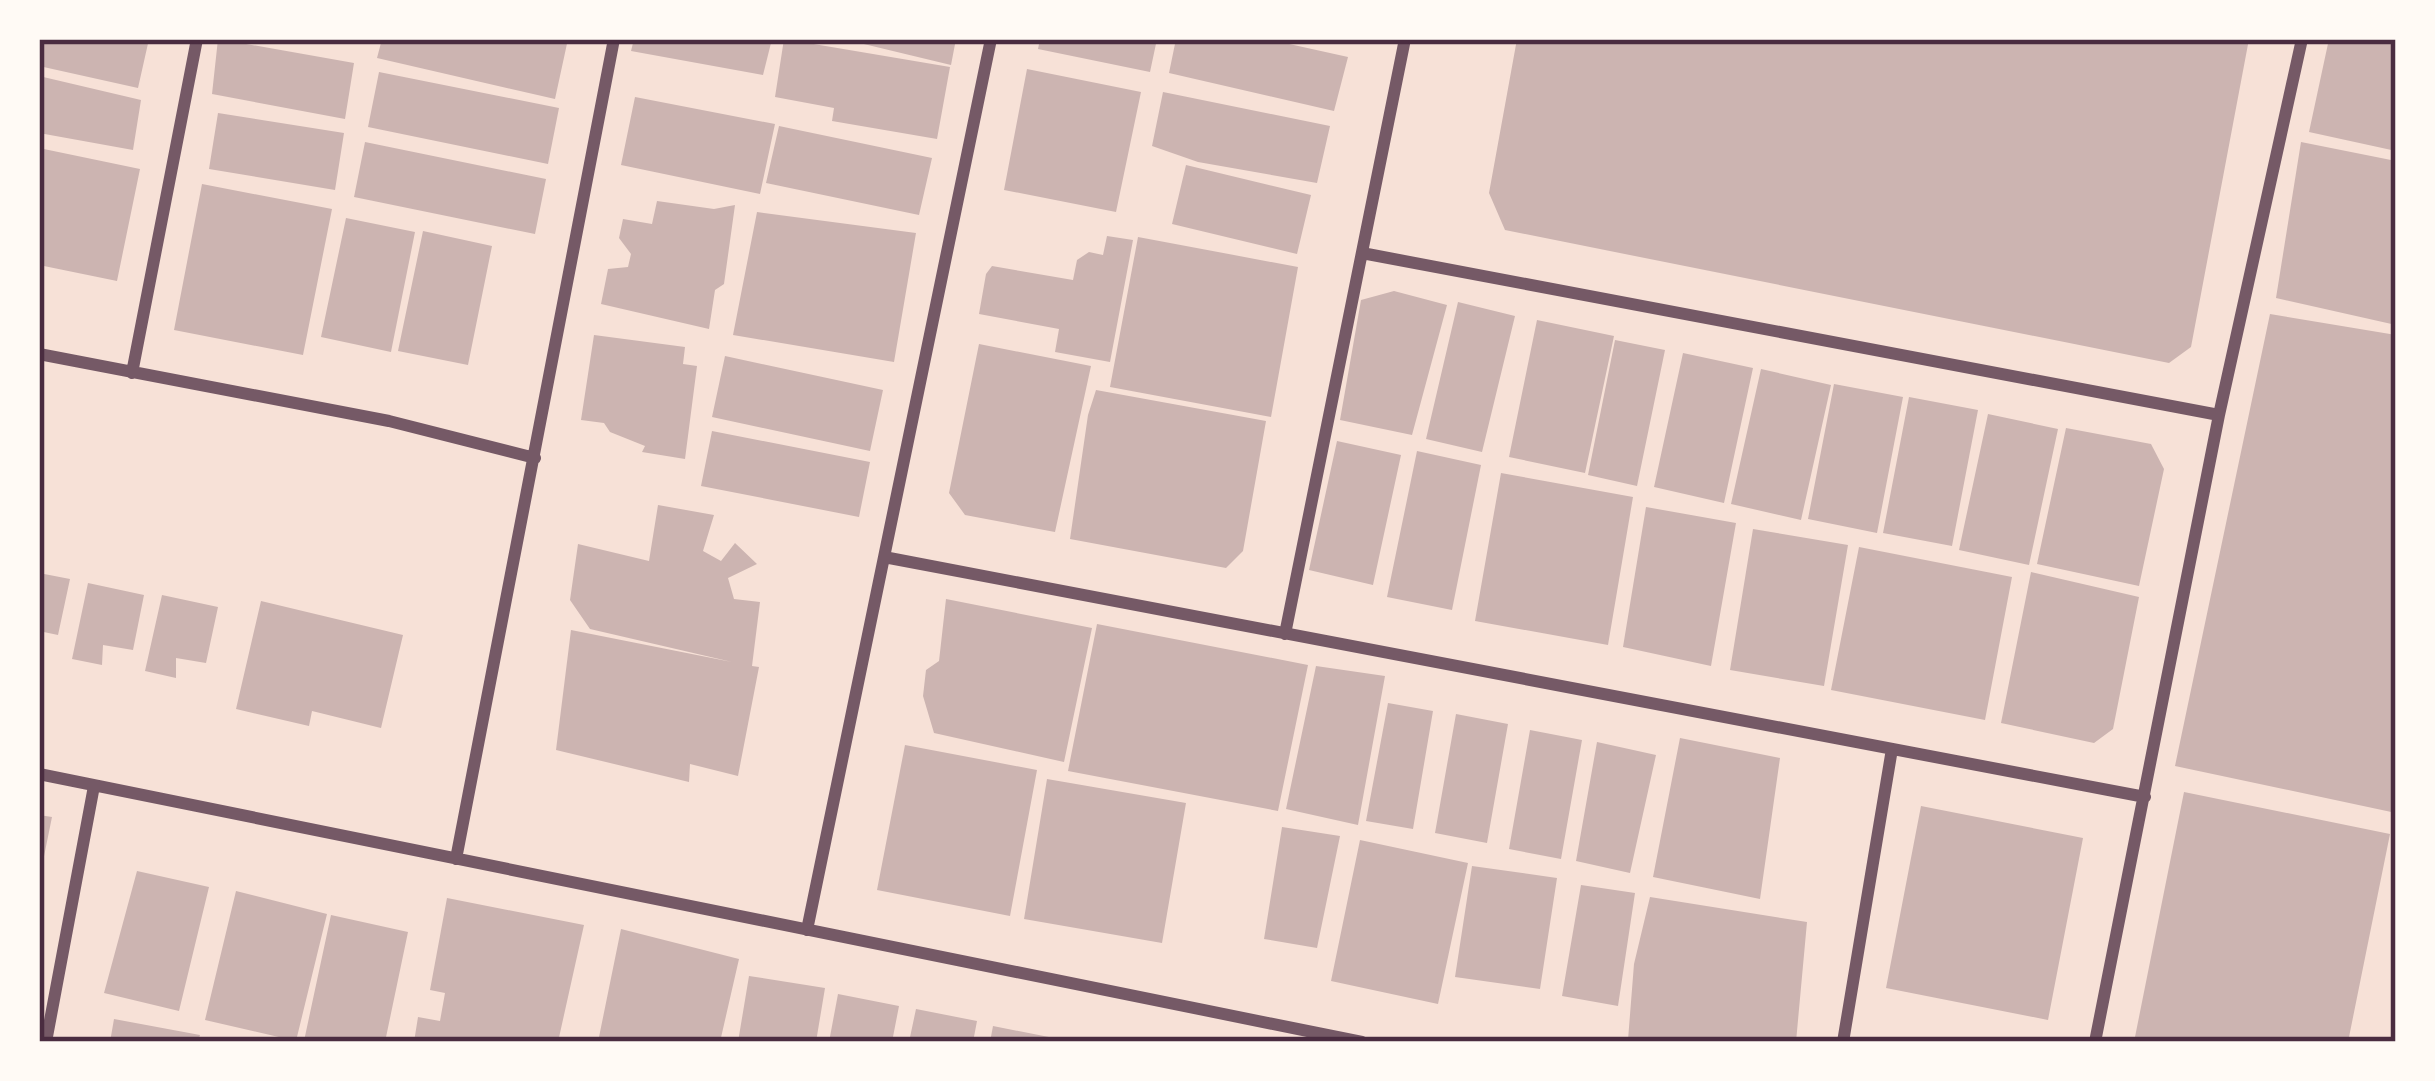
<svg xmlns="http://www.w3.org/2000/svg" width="2435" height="1081" viewBox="0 0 2435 1081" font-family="Signika,sans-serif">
	<rect width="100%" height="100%" fill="#f7e1d7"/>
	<path fill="#ccb4b1" d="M39,39H149L138,88L39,66Z
		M218,39L354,63L345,119L212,94Z
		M382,39H568L555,99L377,58Z
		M634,39H772L763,75L631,51Z
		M784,39L950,67L937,139L832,121L834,108L775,97Z
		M843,39H956L951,65Z
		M1040,39H1157L1150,72L1038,49Z
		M1176,39H1267L1348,57L1334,111L1169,73Z
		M1517,39H2249L2191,347L2169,363L1505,230L1489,193Z
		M2329,39H2396V151L2309,132Z
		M1027,69L1141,92L1116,212L1004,190Z
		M379,72L559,108L548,164L368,127Z
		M39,76L141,100L133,150L39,133Z
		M1163,92L1330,126L1317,183L1198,162L1152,146Z
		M635,97L775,124L760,194L621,165Z
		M218,113L344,133L335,190L209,169Z
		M779,126L932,158L919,215L766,183Z
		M365,142L546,179L535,234L354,197Z
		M2301,142L2396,161V325L2276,298Z
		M39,148L140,169L117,281L39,265Z
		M1186,165L1311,195L1297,254L1172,224Z
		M202,184L332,209L303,355L174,330Z
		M657,201L714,209L735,205L724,284L715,290L709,329L601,304L608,269L628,267L631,254L619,238L623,219L652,224Z
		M757,212L916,233L894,362L733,335Z
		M346,218L415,232L391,352L321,337Z
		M423,231L492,246L468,365L398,351Z
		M1107,236L1133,240L1110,362L1055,352L1059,329L979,314L986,274L992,266L1073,280L1077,260L1089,252L1103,255Z
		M1138,237L1298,267L1271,417L1110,387Z
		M1394,291L1447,305L1412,435L1340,420L1361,300Z
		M1458,302L1515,316L1482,452L1426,439Z
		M2270,314L2396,335V813L2175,766Z
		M1537,320L1614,336L1585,473L1509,457Z
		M594,335L685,347L683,364L697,366L685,459L642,452L645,446L610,432L604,423L581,420Z
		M1615,340L1665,350L1637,486L1588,475Z
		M979,344L1091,366L1055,532L965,515L949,493Z
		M1683,353L1753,368L1724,503L1654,487Z
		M725,356L883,390L870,451L712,417Z
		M1761,369L1831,385L1801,520L1731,504Z
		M1834,384L1903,397L1877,533L1808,519Z
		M1096,390L1266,421L1243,551L1226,568L1070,539L1088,415Z
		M1909,397L1978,410L1952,546L1883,533Z
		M1988,414L2058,429L2029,565L1959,550Z
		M2066,428L2151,444L2164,469L2139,586L2037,564Z
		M712,431L870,462L859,517L701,486Z
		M1337,441L1401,455L1373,585L1309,570Z
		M1417,451L1481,465L1452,610L1387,597Z
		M1501,473L1633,497L1608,645L1475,621Z
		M658,505L714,515L703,551L721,561L735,543L757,564L728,578L734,599L760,602L752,666L759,667L738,776L690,764L689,782L556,750L571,630L732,662L590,629L570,600L578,544L649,561Z
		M1646,507L1736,523L1711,666L1623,647Z
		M1753,529L1848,545L1824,686L1730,670Z
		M1859,547L2012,577L1985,720L1831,690Z
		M2031,572L2139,597L2113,729L2094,743L2001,723Z
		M39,573L70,579L58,635L39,631Z
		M88,583L144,595L133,650L103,645L102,665L72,659Z
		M162,595L218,607L206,663L176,658V678L145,671Z
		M946,599L1092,628L1064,762L934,733L923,696L926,670L939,661Z
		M261,601L403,635L381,728L312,711L309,726L236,709Z
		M1097,624L1308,665L1278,811L1068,771Z
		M1316,666L1385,676L1358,825L1286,809Z
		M1388,703L1433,711L1413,829L1366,821Z
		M1456,714L1508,724L1487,843L1435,833Z
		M1530,730L1582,740L1561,859L1509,849Z
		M1680,738L1780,758L1760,899L1653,877Z
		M1597,742L1656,755L1630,873L1576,861Z
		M905,745L1037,770L1010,916L877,890Z
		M1047,779L1186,803L1162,943L1024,919Z
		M2184,792L2390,834L2348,1042H2134Z
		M1921,806L2083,838L2048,1020L1886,988Z
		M39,815L52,817L41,871L39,870Z
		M1282,827L1340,836L1317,948L1264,939Z
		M1360,840L1468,863L1438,1004L1331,981Z
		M1472,866L1557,878L1540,989L1455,977Z
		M137,871L209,887L179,1011L104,993Z
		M1581,885L1635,893L1618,1006L1562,996Z
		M236,891L327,914L296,1041L205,1020Z
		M1650,897L1807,922L1796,1042L1628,1040L1634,964Z
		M447,898L584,925L558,1042H414L418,1017L440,1021L445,993L430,990Z
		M331,915L408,932L385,1042L304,1041Z
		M621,929L739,959L720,1042H598Z
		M749,976L825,988L816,1042H738Z
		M838,994L899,1006L892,1042H829Z
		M916,1009L977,1021L973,1042H909Z
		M114,1019L200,1035L198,1042H110Z
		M993,1026L1054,1038V1042H990Z"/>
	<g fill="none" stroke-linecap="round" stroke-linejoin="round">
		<path stroke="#755966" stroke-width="12" d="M1362,253L2219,415
			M39,354L389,421L535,458
			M132,373L197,39
			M884,557L2145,797
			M1285,634L1405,39
			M39,774L1362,1042
			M456,859L614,39
			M807,930L991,39
			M46,1042L94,786
			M1843,1042L1892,749
			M2095,1042L2219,415L2302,39"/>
	</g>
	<rect width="2435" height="1081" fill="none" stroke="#fffaf5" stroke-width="84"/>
	<rect x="42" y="42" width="2351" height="997" fill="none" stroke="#4a2c40" stroke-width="4.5"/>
</svg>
